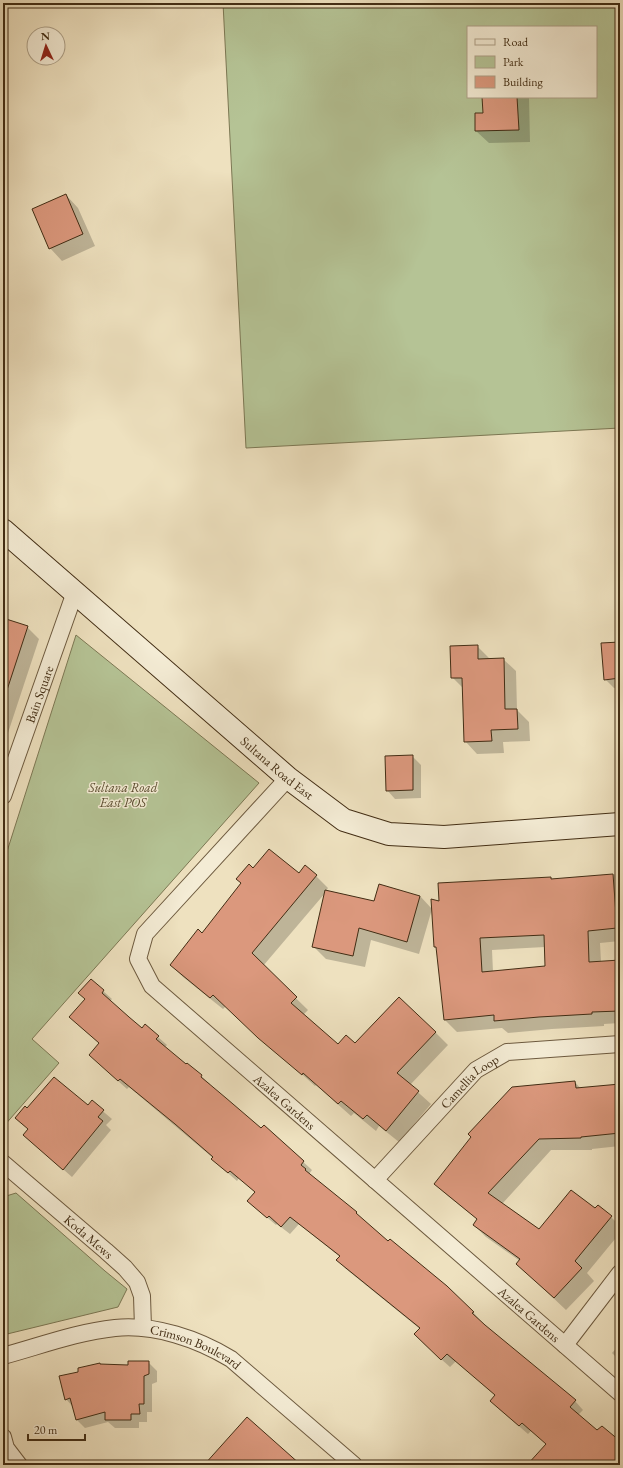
<svg xmlns="http://www.w3.org/2000/svg" width="623" height="1468" viewBox="0 0 623 1468" font-family="'EB Garamond',serif">
	<rect width="100%" height="100%" fill="#eee1bf"/>
	<filter id="stains"><feTurbulence type="fractalNoise" baseFrequency=".005" numOctaves="4"/><feColorMatrix values="0 0 0 0 .2 0 0 0 0 .09 0 0 0 0 .02 0 0 0 .5 -.17"/></filter>
	<radialGradient id="worn" r=".72"><stop offset=".6" stop-color="#630" stop-opacity="0"/><stop offset="1" stop-color="#630" stop-opacity=".3"/></radialGradient>
	<path fill="#b5c395" stroke="#7c7854" fill-rule="evenodd" d="M223,3H620V428L246,448ZM468,27H596V97H468Z
		M76,635L259,783L32,1039L59,1063L3,1127V864Z
		M16,1193L105,1271L127,1289L118,1307L3,1335V1197Z"/>
	<path fill="#0003" fill-rule="evenodd" d="M483,97H529L530,142L489,143L476,131L484,114Z
		M66,195L78,208L95,246L62,261L50,248Z
		M3,619L27,627L39,639L3,748Z
		M620,643V687L614,688L605,679Z
		M477,646L490,659H503L516,671L517,710L529,722L530,741L503,742L504,753L477,754L465,741L464,689L452,677Z
		M412,756L421,765V798L395,799L387,790Z
		M254,869L316,876L328,888L326,891L375,902L420,896L432,909L419,954L371,940L365,967L326,959L313,946L326,892L263,966L308,1010L303,1015L338,1045L355,1044L435,1032L448,1045L410,1085L431,1104L399,1142L379,1126L376,1131L354,1113L351,1116L316,1085L315,1086L226,1006L223,1009L183,977L171,965L202,934Z
		M620,874V941L600,943L601,962L620,961V1023L604,1024V1026L552,1029L508,1033L502,1028L457,1032L445,1020L437,949L435,947L440,902L551,878L553,880ZM545,947L546,967L493,972L492,950Z
		M91,980L112,999L110,1001L142,1029L158,1037L167,1045L164,1048L201,1076L210,1084L209,1085L261,1129L264,1126L312,1170L309,1174L313,1178L356,1213L364,1222L473,1312L485,1326L575,1401L583,1410L578,1415L597,1432L620,1443V1465H535L547,1444L531,1431L528,1434L500,1410L491,1401L496,1396L456,1361L450,1367L423,1343L420,1329L346,1269L338,1260L340,1257L299,1224L290,1234L277,1224L276,1225L257,1209L255,1192L239,1178L237,1181L221,1167L212,1159L213,1158L129,1087L127,1089L98,1063L100,1044L78,1025Z
		M575,1082L581,1089L620,1085V1146L592,1149V1150H551L502,1204L539,1231L595,1210L611,1217L620,1226V1233L587,1273L594,1281L566,1310L530,1276L520,1261L486,1237L474,1225L478,1220L448,1196L435,1184Z
		M92,1102L112,1119L106,1125L111,1130L72,1177L24,1135L29,1130L27,1110L89,1106Z
		M620,1344V1361L612,1353Z
		M148,1362L157,1371V1382L152,1384V1412H147V1422H139V1428H115L108,1422L85,1428L76,1419L73,1407L66,1399L80,1372L101,1365L129,1366Z"/>
	<path fill="#db987d" stroke="#422d14" fill-rule="evenodd" d="M482,97H517L519,130L475,131V113H483Z
		M66,194L83,234L49,249L32,209Z
		M3,618L28,626L6,693L3,692Z
		M620,642V678L604,680L601,643Z
		M478,645V659L504,658L505,709H517L518,729L491,730L492,741L464,742L462,678H451L450,646Z
		M413,755V790L386,791L385,756Z
		M269,849L299,873L305,865L317,875L252,953L297,997L291,1003L338,1044L346,1035L355,1043L399,997L436,1032L397,1073L419,1091L386,1131L367,1115L363,1119L341,1101L338,1104L303,1073L302,1075L258,1038L213,995L210,998L170,965L198,929L202,933L241,883L236,879L249,864L253,868Z
		M613,874L617,928L588,931L589,962L620,960V1011L592,1012V1014L539,1017L494,1021V1015L444,1020L436,947H434L431,899L439,901L438,883L551,877V879ZM544,935L545,966L482,972L480,938Z
		M379,884L420,896L407,942L359,928L353,956L312,947L325,890L374,901Z
		M91,979L104,990L102,993L129,1017L142,1028L145,1024L159,1036L156,1039L186,1064L187,1063L202,1075L201,1077L226,1098L261,1128L264,1125L304,1161L301,1165L306,1169L305,1170L357,1212L356,1213L388,1241L390,1239L447,1286L474,1312L472,1313L485,1325L576,1400L570,1407L597,1430L602,1426L620,1441V1465H527L546,1444L522,1423L519,1426L490,1401L495,1395L447,1354L441,1360L414,1334L420,1328L336,1260L340,1256L290,1217L281,1227L269,1216L267,1218L247,1201L255,1192L230,1171L228,1173L211,1159L213,1157L175,1124L120,1079L118,1081L89,1055L99,1043L69,1017L85,999L78,993Z
		M54,1077L88,1105L92,1100L104,1110L98,1117L103,1121L63,1170L23,1135L28,1129L15,1118L25,1106L27,1108Z
		M575,1081L576,1088L620,1084V1133L581,1137V1138L539,1139L488,1193L539,1229L571,1190L595,1208L598,1205L612,1216L575,1261L582,1268L554,1298L516,1264L520,1259L473,1225L477,1219L434,1184L471,1137L468,1134L512,1087Z
		M128,1361H149V1374L144,1376V1404H139L140,1414H131V1420H105V1412L76,1420L70,1398L65,1400L59,1376L78,1372V1368L100,1363V1364L128,1365Z
		M247,1417L301,1465H204Z"/>
	<g fill="none" stroke-linecap="round" stroke-linejoin="round">
		<defs>
			<g id="street">
				<path id="s1" d="M288,778L145,934L138,959L152,986L620,1393"/>
				<path id="s2" d="M3,796L75,592"/>
				<path id="s3" d="M3,1163L106,1251L125,1268L137,1282L142,1296L143,1328"/>
				<path id="s4" d="M375,1180L476,1070L507,1052L620,1044"/>
				<path d="M565,1345L620,1273"/>
				<path id="s5" d="M3,1356C40,1346 77,1332 115,1328C155,1324 198,1339 231,1359L354,1465"/>
				<path d="M3,1437L6,1448L19,1465"/>
			</g>
			<g id="secondary">
				<path id="s6" d="M3,530L288,778L344,820L389,834L444,837L620,824"/>
			</g>
		</defs>
		<use href="#street" stroke="#6d5a3f" stroke-width="18"/>
		<use href="#secondary" stroke="#422d14" stroke-width="24"/>
		<use href="#street" stroke="#f4ecd5" stroke-width="16"/>
		<use href="#secondary" stroke="#f4ecd5" stroke-width="22"/>
	</g>
	<g text-anchor="middle" stroke-width="3" stroke-linejoin="round" paint-order="stroke">
		<g font-size="13" fill="#422d14" stroke="#f4ecd5">
			<text dy="5" stroke="none"><textPath href="#s2" startOffset="108">Bain Square</textPath></text>
			<text dy="5" stroke="none"><textPath href="#s6" startOffset="363">Sultana Road East</textPath></text>
			<text dy="5" stroke="none"><textPath href="#s4" startOffset="137">Camellia Loop</textPath></text>
			<text dy="5" stroke="none"><textPath href="#s1" startOffset="444">Azalea Gardens</textPath></text>
			<text dy="5" stroke="none"><textPath href="#s3" startOffset="113">Koda Mews</textPath></text>
			<text dy="5" stroke="none"><textPath href="#s1" startOffset="768">Azalea Gardens</textPath></text>
			<text dy="5" stroke="none"><textPath href="#s5" startOffset="200">Crimson Boulevard</textPath></text>
		</g>
		<g font-size="13" font-style="italic" fill="#594b2e" stroke="#f4ecd5">
			<text x="123" y="792">Sultana Road<tspan x="123" dy="15">East POS</tspan></text>
		</g>
	</g>
	<rect width="623" height="1468" fill="none" stroke="#eee1bf" stroke-width="16"/>
	<rect x="4" y="4" width="615" height="1460" fill="none" stroke="#422d14" stroke-width="2"/>
	<rect x="8" y="8" width="607" height="1452" fill="none" stroke="#422d14"/>
	<rect x="467" y="26" width="130" height="72" fill="#f4ecd5" stroke="#ada088"/>
	<rect x="475" y="39" width="20" height="6" fill="#f4ecd5" stroke="#ada088"/>
	<text x="503" y="46" font-size="12" fill="#422d14">Road</text>
	<rect x="475" y="56" width="20" height="12" fill="#b5c395" stroke="#ada088"/>
	<text x="503" y="66" font-size="12" fill="#422d14">Park</text>
	<rect x="475" y="76" width="20" height="12" fill="#db987d" stroke="#ada088"/>
	<text x="503" y="86" font-size="12" fill="#422d14">Building</text>
	<g transform="translate(46 46) rotate(356)"><circle r="19" fill="#f4ecd5" stroke="#ada088"/>
	<path d="M0-3L7 15L0 10L-7 15Z" fill="#8f2418"/>
	<text y="-6" font-size="11" font-weight="bold" text-anchor="middle" fill="#422d14">N</text>
	</g>
	<path d="M28 1434v6h57v-6" fill="none" stroke="#422d14" stroke-width="2"/>
	<text x="34" y="1434" font-size="12" fill="#422d14" stroke="#f4ecd5" stroke-width="3" paint-order="stroke">20 m</text>
	<rect width="100%" height="100%" filter="url(#stains)"/>
	<rect width="100%" height="100%" fill="url(#worn)"/>
</svg>
